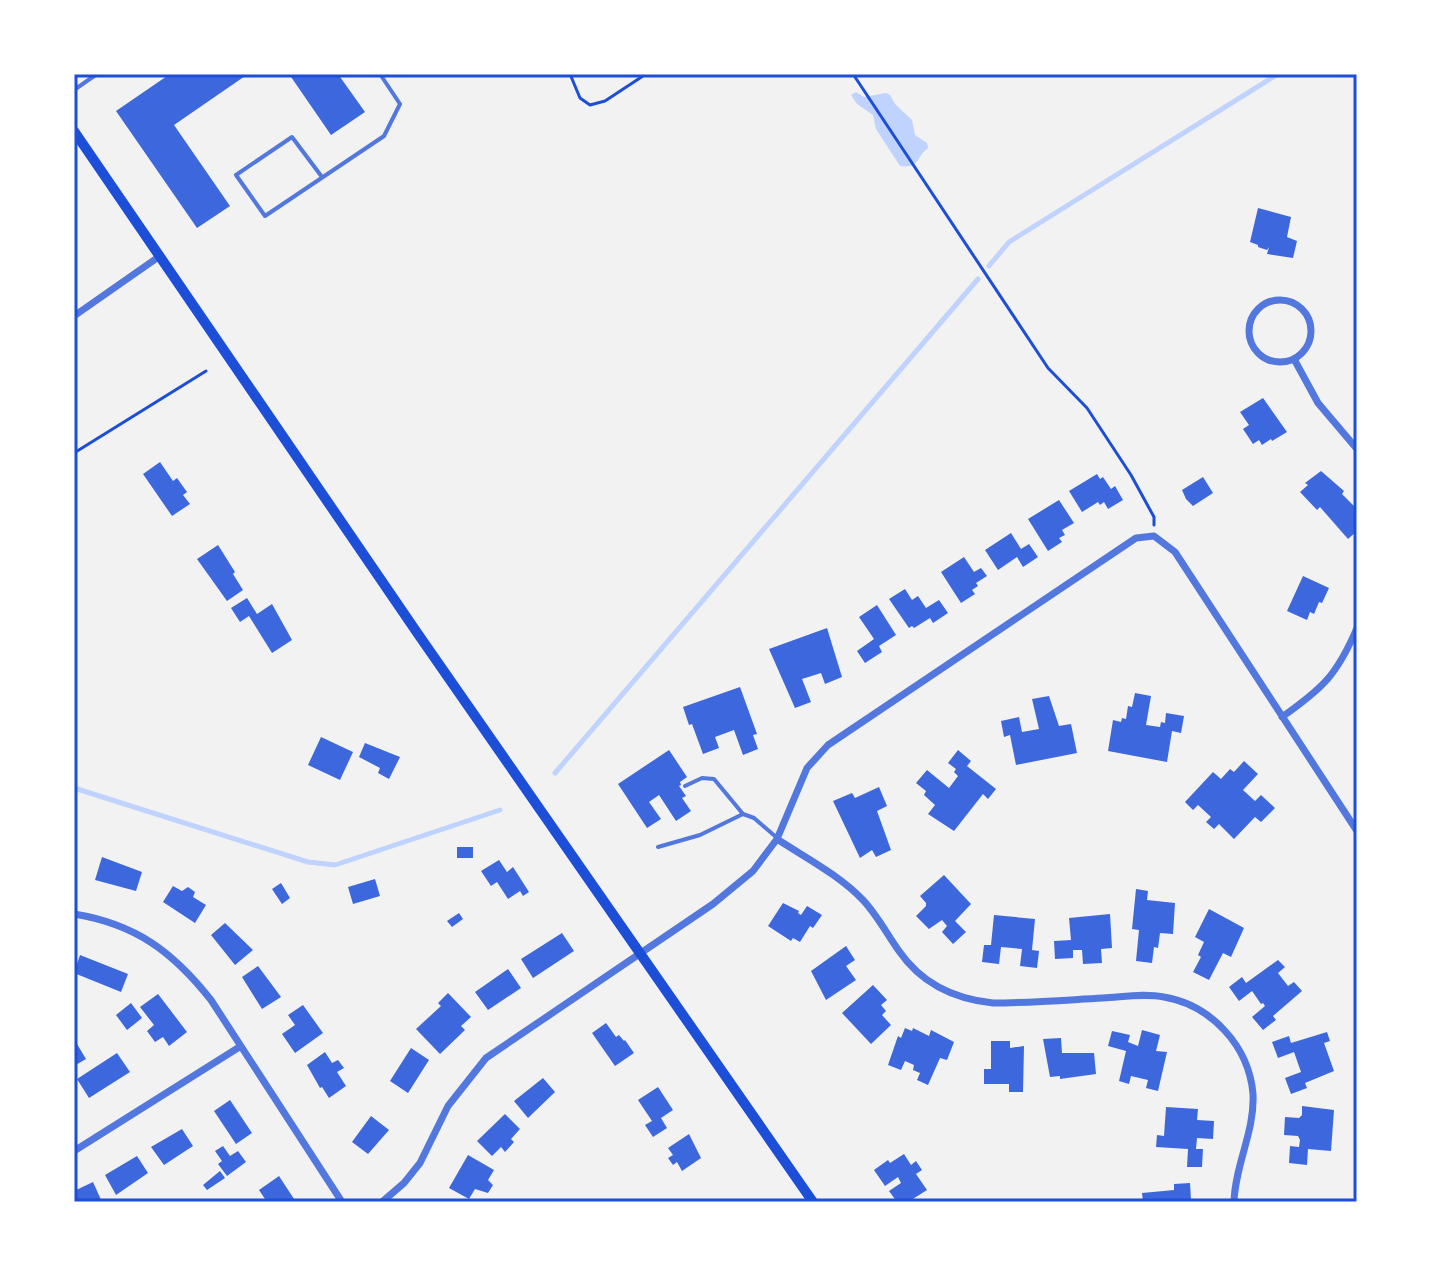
<svg xmlns="http://www.w3.org/2000/svg" width="1431" height="1276" viewBox="0 0 1431 1276" font-family="'Golos Text',sans-serif">
	<rect width="100%" height="100%" fill="#f2f2f2"/>
	<path fill="#bfd3fe" d="M856,92L864,97L886,93L890,95L895,104L912,120L915,135L927,143L928,148C916,157 920,169 900,166L876,129L873,115L857,104L851,95Z"/>
	<g fill="none" stroke-linecap="round" stroke-linejoin="round">
		<path stroke="#bfd3fe" stroke-width="5" d="M989,266L1009,242L1278,74
			M555,773L978,279
			M74,788L308,862L335,865L500,810"/>
	</g>
	<path fill="#3d67dc" d="M170,74H248L174,125L230,206L197,228L116,111Z
		M289,74H338L365,112L331,135Z
		M1258,208L1291,217L1287,237L1297,241L1293,258L1267,254L1269,247L1267,250L1258,247V245L1250,242Z
		M1263,398L1287,432L1272,441L1271,439L1262,445L1259,440L1253,444L1243,429L1249,425L1240,412Z
		M160,462L173,481L177,478L187,492L183,495L190,504L172,516L143,474Z
		M1321,471L1344,491L1342,494L1354,506L1357,502V531L1348,539L1320,507L1317,510L1300,492L1308,485L1305,483Z
		M1097,474L1100,479L1103,477L1111,489L1115,486L1123,500L1108,509L1104,502L1100,505L1098,502L1082,512L1069,491Z
		M1203,477L1213,493L1193,506L1186,499L1182,490Z
		M1059,500L1074,523L1062,530L1065,535L1059,538L1062,542L1048,551L1028,519Z
		M1011,533L1021,549L1029,544L1038,557L1023,567L1017,557L998,570L985,550Z
		M218,545L235,572L233,574L243,590L227,601L197,559Z
		M964,557L974,572L981,568L987,576L976,583L978,586L972,590L975,594L961,603L941,572Z
		M1303,576L1329,588L1322,603L1319,602L1314,614L1310,612L1307,620L1287,611Z
		M905,589L912,600L918,596L926,608L939,600L948,613L933,623L930,618L914,628L912,626L909,628L889,599Z
		M247,598L257,614L272,604L292,640L272,653L249,616L240,622L231,608Z
		M877,605L896,635L879,646L882,652L865,663L857,651L874,639L859,617Z
		M827,628L842,677L825,684L821,673L802,679L811,702L795,708L769,649Z
		M740,687L757,734L753,735L758,749L743,755L734,730L715,737L719,748L703,754L692,724L689,725L683,707Z
		M1135,693L1151,696L1146,725L1160,727L1161,722L1165,723L1166,713L1184,716L1181,733L1172,731L1167,762L1108,751L1113,720L1121,722L1122,718L1126,719L1128,706L1132,707Z
		M1049,696L1059,726L1071,724L1077,753L1016,765L1010,735L1004,737L1001,721L1019,717L1022,732L1039,729L1032,699Z
		M321,737L353,752L340,780L308,765Z
		M365,743L400,757L389,779L378,773L380,768L359,757Z
		M669,750L687,777L680,782L681,785L679,786L686,796L682,798L691,811L676,821L659,795L649,802L661,819L647,828L618,784Z
		M958,750L971,761L967,766L996,789L988,799L983,794L954,831L928,814L935,805L924,795L926,791L916,783L927,770L949,788L958,776L954,772L956,769L948,763Z
		M1244,761L1258,774L1243,790L1255,801L1261,795L1275,808L1261,822L1255,817L1234,839L1219,824L1214,829L1206,822L1211,817L1198,805L1193,810L1185,802L1213,772L1221,779L1230,769L1234,772Z
		M879,787L887,806L877,811L891,850L876,857L872,850L860,858L833,801L852,793L855,798Z
		M457,847H473V858H457Z
		M102,857L142,872L136,891L95,880Z
		M499,860L507,872L513,867L529,892L523,896L520,891L508,899L497,882L491,886L481,871Z
		M944,875L971,904L955,921L966,932L953,944L942,932L947,926L942,920L929,929L916,916L926,906V903L920,896Z
		M375,879L380,896L353,904L348,887Z
		M281,883L290,898L282,904L272,889Z
		M173,886L182,891L188,887L195,892L193,897L206,905L195,923L163,902Z
		M1136,889L1148,891L1147,900L1175,903L1173,934L1160,933L1158,948L1154,947L1152,963L1136,961L1139,930L1132,929Z
		M783,903L799,911L798,913L801,915L807,906L822,915L813,928L810,926L800,942L793,938L791,941L768,926Z
		M1209,909L1244,928L1231,957L1223,953L1209,980L1193,972L1201,957L1198,955L1204,942L1195,937Z
		M459,913L463,919L452,927L447,921Z
		M1110,914L1112,948L1101,949L1102,963L1083,964L1082,950H1073V958L1055,959L1054,941L1071,940L1069,918Z
		M994,915L1035,919L1032,950L1039,951L1037,968L1020,966L1022,949L1001,947L999,964L982,962L984,945H991Z
		M225,923L253,950L235,965L211,935Z
		M562,933L574,951L533,978L521,959Z
		M846,946L855,960L846,966L856,980L826,1000L811,971Z
		M80,955L128,974L121,992L74,973Z
		M1278,960L1285,967L1278,973L1288,986L1294,982L1302,991L1273,1016L1276,1020L1263,1030L1252,1017L1265,1006L1263,1003L1261,1004L1252,991L1239,1001L1229,987L1242,977L1246,983Z
		M258,966L281,997L262,1009L242,977Z
		M508,969L521,988L488,1010L475,992Z
		M873,985L887,1000L881,1005L886,1011L882,1015L891,1025L871,1044L842,1013Z
		M448,993L471,1017L461,1026L465,1030L440,1054L416,1029L441,1006L438,1003Z
		M158,994L187,1032L169,1046L163,1037L155,1042L147,1031L154,1025L140,1007Z
		M131,1003L142,1018L127,1030L116,1015Z
		M303,1005L323,1033L295,1053L282,1034L295,1025L288,1015Z
		M606,1023L616,1037L619,1035L624,1041L625,1040L634,1053L615,1066L592,1033Z
		M905,1028L912,1031L913,1028L929,1036L931,1030L954,1042L947,1060L940,1058L928,1085L917,1080L920,1073L913,1070L914,1065L905,1061L901,1070L888,1065L898,1036L901,1038Z
		M1142,1030L1160,1035L1156,1051L1167,1052L1158,1091L1146,1088L1148,1080L1131,1076L1129,1084L1119,1081L1126,1051L1108,1046L1112,1031L1130,1035L1128,1042L1138,1046Z
		M1327,1032L1330,1041L1324,1043L1334,1071L1305,1083L1307,1088L1291,1094L1285,1078L1301,1072L1294,1052L1278,1058L1272,1042L1289,1036L1291,1043Z
		M1061,1038L1062,1053H1094L1096,1074L1060,1079V1076L1050,1077L1043,1039Z
		M991,1041H1010V1048L1024,1046L1023,1092H1009V1084H984V1069H991Z
		M77,1044L86,1059L74,1066V1046Z
		M411,1048L429,1060L408,1093L390,1081Z
		M325,1052L332,1063L338,1060L344,1068L337,1072L346,1086L329,1098L322,1087L320,1088L307,1065Z
		M117,1053L130,1072L89,1098L77,1079Z
		M543,1078L555,1092L528,1118L514,1101Z
		M658,1087L673,1110L661,1118L667,1128L653,1137L645,1125L652,1121L638,1100Z
		M230,1100L252,1133L236,1144L214,1111Z
		M1302,1106L1334,1110L1331,1151L1308,1149L1307,1165L1289,1163L1290,1146L1299,1147L1300,1140L1298,1136L1284,1135L1285,1117L1299,1118L1302,1115Z
		M1166,1107L1198,1109L1197,1120L1214,1121L1213,1139L1197,1138L1196,1149H1203L1202,1167H1187L1188,1149L1156,1147L1157,1135L1164,1136Z
		M505,1114L520,1129L511,1139L514,1142L505,1152L501,1147L492,1156L477,1141Z
		M371,1116L389,1130L368,1154L352,1142Z
		M182,1129L193,1146L164,1165L151,1147Z
		M689,1134L701,1158L682,1171L677,1162L673,1165L668,1158L673,1155L668,1148Z
		M223,1146L230,1156L238,1151L246,1162L227,1176L218,1164L222,1161L215,1151Z
		M904,1154L911,1165L916,1161L922,1170L916,1174L927,1190L908,1202H897L889,1191L901,1183L898,1177L885,1186L874,1170L888,1160L890,1163Z
		M468,1155L494,1170L488,1180L493,1185L488,1193L475,1189L469,1199L449,1188Z
		M137,1156L148,1173L116,1195L105,1175Z
		M220,1171L225,1178L207,1190L203,1185Z
		M279,1176L296,1202H267L259,1190Z
		M93,1182L102,1202H74V1191Z
		M1190,1183L1191,1200L1143,1202L1142,1193L1174,1190V1184Z"/>
	<g fill="none" stroke-linecap="round" stroke-linejoin="round">
		<path stroke="#1d4ed8" stroke-width="3" d="M570,74L580,98L590,105L605,101L646,74
			M853,74L1048,368L1087,408L1131,475L1154,517V525
			M74,453L206,371"/>
		<path stroke="#5277de" stroke-width="4" d="M74,90L97,74
			M322,177L292,137L236,175L265,216L384,136L400,104L380,74
			M685,786L702,778L714,779L743,814
			M658,847L700,835L743,814L754,818L776,837"/>
		<path stroke="#5277de" stroke-width="7" d="M1249 331a31 31 0 1 1 62 0a31 31 0 1 1-62 0Z
			M74,316L160,256
			M1294,359L1318,403L1357,449
			M1282,717C1323,688 1337,675 1357,628
			M777,839C806,858 839,875 863,900C877,915 887,934 899,951C921,983 954,999 993,1003C1029,1003 1066,1000 1103,998C1123,997 1144,993 1164,997C1211,1005 1249,1046 1253,1094C1255,1131 1235,1165 1234,1202
			M74,914C136,924 173,952 211,1000L342,1202
			M74,1151L241,1046
			M382,1202L404,1183L420,1163L448,1106L486,1058L713,904L753,871L777,839L807,768L828,745L1136,538L1154,536L1175,552L1357,831"/>
		<path stroke="#1d4ed8" stroke-width="10" d="M74,131L418,634L813,1202"/>
	</g>
	<rect width="1431" height="1276" fill="none" stroke="#ffffff" stroke-width="152"/>
	<rect x="76" y="76" width="1279" height="1124" fill="none" stroke="#1d4ed8" stroke-width="3"/>
</svg>
